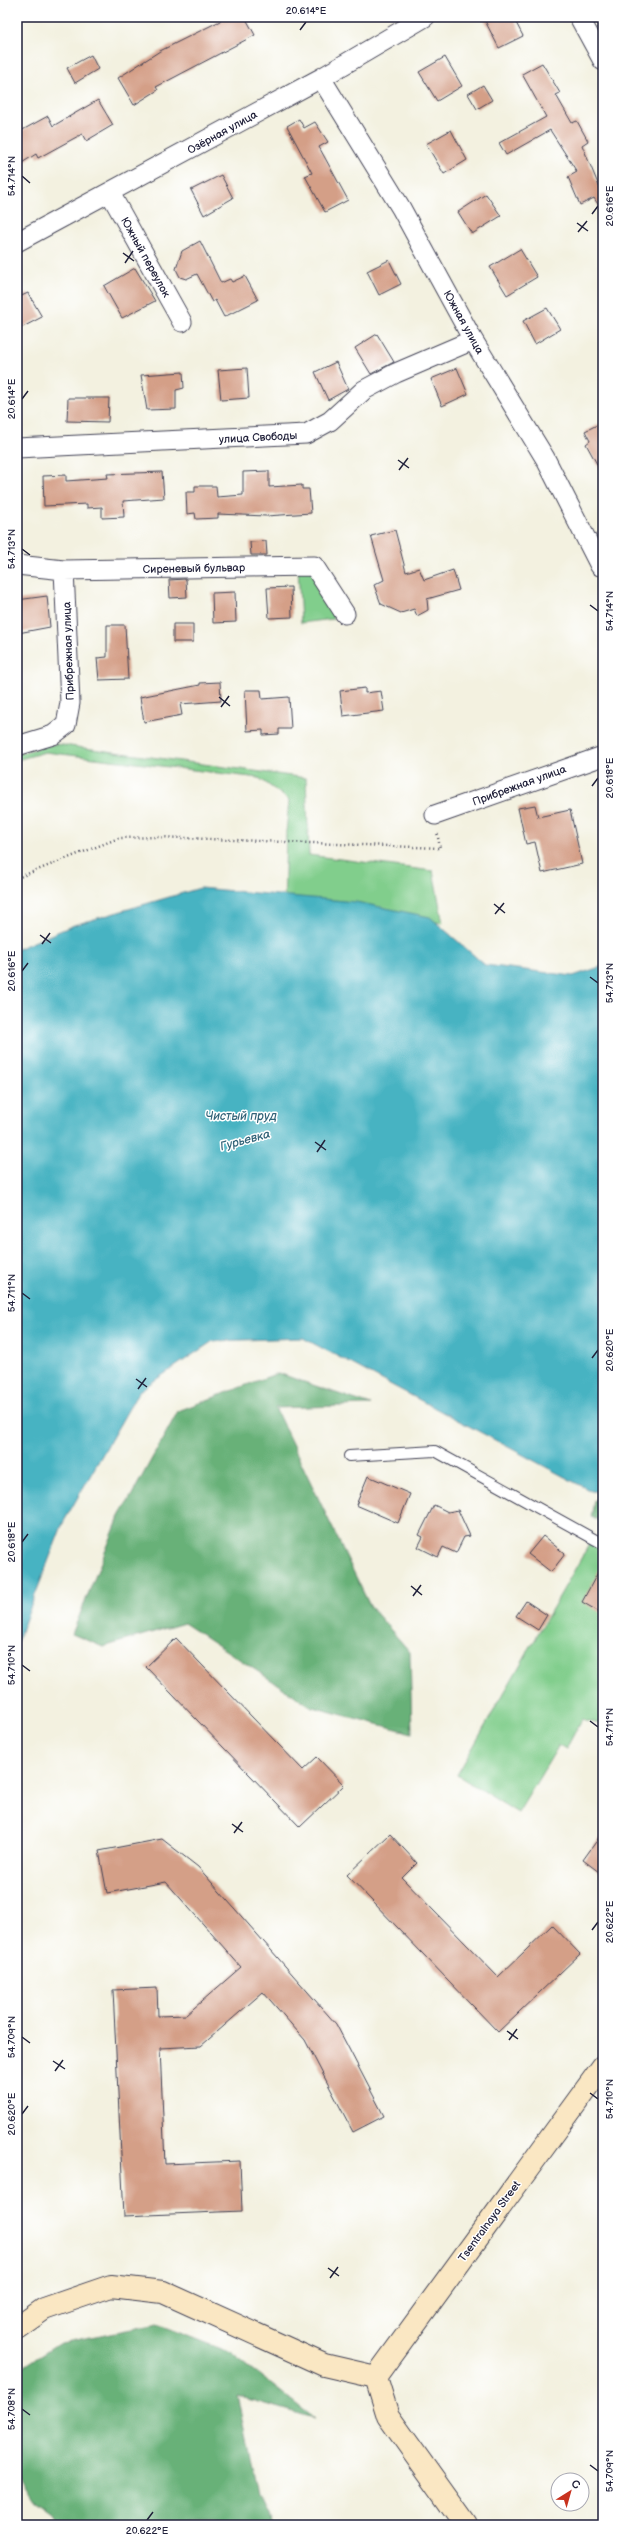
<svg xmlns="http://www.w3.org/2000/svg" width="620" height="2542" viewBox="0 0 620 2542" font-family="'Balsamiq Sans',sans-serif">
	<rect width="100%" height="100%" fill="#fff"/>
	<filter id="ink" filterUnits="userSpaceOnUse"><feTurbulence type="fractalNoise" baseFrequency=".025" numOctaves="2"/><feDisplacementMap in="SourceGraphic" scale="8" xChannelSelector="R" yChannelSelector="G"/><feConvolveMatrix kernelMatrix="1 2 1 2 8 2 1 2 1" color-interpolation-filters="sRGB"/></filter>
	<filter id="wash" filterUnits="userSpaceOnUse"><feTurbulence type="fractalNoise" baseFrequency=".012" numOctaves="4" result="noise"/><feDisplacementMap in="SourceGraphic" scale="16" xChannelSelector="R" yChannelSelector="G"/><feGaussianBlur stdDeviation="0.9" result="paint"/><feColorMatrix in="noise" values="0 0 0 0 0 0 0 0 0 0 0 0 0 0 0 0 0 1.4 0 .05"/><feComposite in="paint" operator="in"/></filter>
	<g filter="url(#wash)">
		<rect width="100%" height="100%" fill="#f3f1e0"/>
		<path fill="#81ce8c" stroke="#527864" d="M298,567L331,568L333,619L301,623Z
			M55,744L306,778L309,855L433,871L443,923L351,911L284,907L286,833L289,800L259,778L45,752L17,760V754Z
			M591,1541L603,1548V1672L600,1677L603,1679V1725L582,1719L566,1749L559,1745L518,1813L457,1775Z"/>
		<path fill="#68b178" stroke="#456a5a" d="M278,1373L371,1405L275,1408L370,1606L410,1652L412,1733L312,1707L184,1623L103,1647L72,1634L118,1520L178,1411Z
			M594,1500L603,1501V1521L591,1517Z
			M157,2324L231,2353L314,2418L237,2396L258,2492L272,2525H67L34,2501L17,2473V2371L60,2343Z"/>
		<path fill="#46b3c2" stroke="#346a7e" d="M200,888L356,902L430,917L485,965L573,976L603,966V1492L591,1491L303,1338L213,1341L139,1391L63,1523L17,1642V949L74,925Z"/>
		<g id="blocks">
			<path fill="#d49f87" d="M228,17H245L255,35L156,87L158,90L134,105L118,78L160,51Z
				M483,17H513L523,36L499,48Z
				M91,55L98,69L75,83L67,68Z
				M445,57L462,86L437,101L419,72Z
				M542,63L560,93L556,95L572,123L577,121L588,141L582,145L603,196V204L599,206L594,198L580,205L568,177L577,172L550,130L506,155L499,143L546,117L522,74Z
				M483,85L492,100L477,109L468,94Z
				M98,100L113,125L86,141L82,134L38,158L36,154L17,166V133L48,116L53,126Z
				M299,119L304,128L315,122L328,142L319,147L348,200L325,212L305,176L312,173L287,126Z
				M451,130L467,160L444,174L426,144Z
				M221,175L233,198L204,215L191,190Z
				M486,194L501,216L472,234L458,212Z
				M200,241L221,283L230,279L232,282L245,276L258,300L224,317L215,300L212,302L197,274L186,279L180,277L176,269L182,251Z
				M520,249L537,277L507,295L490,267Z
				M389,260L401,284L379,295L367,271Z
				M135,268L155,301L122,318L104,286Z
				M28,293L42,317L17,330V298Z
				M547,308L560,329L535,344L523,321Z
				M377,334L394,362L371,374L355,348Z
				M336,362L348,389L328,400L315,372Z
				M247,368L249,398L221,400L218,370Z
				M457,368L468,394L442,406L431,379Z
				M183,372L184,388L176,390V409L147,410L141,375Z
				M68,398H109L108,422L67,421Z
				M603,422V475L586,444L590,441L585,431Z
				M269,471V487L302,485V489H309L311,513L266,516L218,514V518L196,519L195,513L187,514L186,492H195V486H216L217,497L243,495V472Z
				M162,472L164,498L123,501L124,517L102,518V507L87,508V504L44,506L43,476L66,475V481L108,478L107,474Z
				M395,530L406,572L419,568L424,580L453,570L459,590L427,599L428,610L417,616L414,609L401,613L381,604L374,585L384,580L371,536Z
				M266,541L267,555H251L250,542Z
				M186,579L187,597L170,598L169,580Z
				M291,587L292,617L269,618L267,588Z
				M235,592L236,622L213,623L212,593Z
				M47,596L50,627L18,633L17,600Z
				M173,624H193V642H173Z
				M107,625H125L128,679L99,680L97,658L107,657Z
				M220,682L221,701L180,704L182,715L144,722L140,697L200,685V683Z
				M365,688V693L381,691L384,711L343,716L340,691Z
				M245,690H261L262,699L289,697L291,729H279V734L263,735V730L247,731Z
				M535,805L538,817L570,810L582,864L542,873L535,842L526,844L518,808Z
				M368,1476L410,1494L398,1523L356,1505Z
				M434,1505L448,1512L458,1510L470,1536L464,1537L456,1553L443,1547L438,1557L418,1547L423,1537L419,1535Z
				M543,1536L565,1554L551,1572L528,1554Z
				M603,1563V1614L582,1602Z
				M526,1601L547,1615L538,1630L516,1616Z
				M176,1638L303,1770L317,1757L344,1785L300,1827L146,1667Z
				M603,1832V1875L583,1860Z
				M390,1834L417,1863L402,1878L498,1977L552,1925L580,1954L498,2032L347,1875Z
				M162,1839L198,1867L336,2024L384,2116L353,2132L305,2040L263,1992L201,2046L160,2048L165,2164L240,2161L242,2211L124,2216L113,1990L157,1988L158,2016L186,2015L241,1967L166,1882L107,1893L99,1851Z"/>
		</g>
	</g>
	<g filter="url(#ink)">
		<use href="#blocks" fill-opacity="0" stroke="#414154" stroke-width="1"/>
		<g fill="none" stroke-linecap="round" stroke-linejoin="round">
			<defs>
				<path id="lane" d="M349,1456L435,1451L603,1544"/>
				<path id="street" d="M579,17L603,61
					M321,78L401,208L473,340L545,458L600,566L603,565
					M110,193L182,322
					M17,242L321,78L425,17
					M17,448L306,434L330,421L364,390L396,373L473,340
					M17,565L64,570L314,566L345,614
					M17,746L53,735L66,725L70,703L64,570
					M435,815L603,756"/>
				<path id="secondary" d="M17,2328L44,2309L111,2286L163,2292L324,2365L376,2377
					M376,2377L603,2066
					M376,2377L388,2416L466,2525"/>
			</defs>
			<use href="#lane" stroke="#414154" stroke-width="12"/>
			<use href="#street" stroke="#414154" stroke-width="21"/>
			<use href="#secondary" stroke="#414154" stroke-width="24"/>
			<path stroke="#414154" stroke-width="2.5" stroke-dasharray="1 3" stroke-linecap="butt" d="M17,878L119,838L158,837L440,848L437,832"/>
			<use href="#lane" stroke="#fff" stroke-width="10"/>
			<use href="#street" stroke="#fff" stroke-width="19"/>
			<use href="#secondary" stroke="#fae7c3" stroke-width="22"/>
		</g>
	</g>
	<path fill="none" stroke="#22223b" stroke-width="1.5" d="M300,30L306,22M22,176L30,183M592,214L598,206M577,223L588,231M578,232L587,221M123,253L134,261M125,263L133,251M22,399L28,391M398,460L409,468M399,470L408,458M22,549L30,555M590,605L598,611M219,697L230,706M221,707L229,696M592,786L598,778M494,904L505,913M495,914L504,903M40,935L51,943M42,944L50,933M22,971L28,963M590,977L598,983M315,1142L326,1150M317,1152L325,1140M22,1293L30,1299M592,1358L598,1350M136,1379L147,1387M138,1389L146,1378M22,1542L28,1534M411,1586L422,1595M413,1596L421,1585M22,1665L30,1671M590,1721L598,1727M232,1824L243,1832M234,1833L242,1822M592,1930L598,1922M507,2031L518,2039M22,2037L30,2043M509,2040L517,2029M53,2061L65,2069M55,2071L63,2060M590,2093L598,2099M22,2114L28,2106M328,2268L339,2276M330,2278L338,2267M22,2409L30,2415M590,2465L598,2471M147,2520L153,2512"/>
	<g text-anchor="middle" stroke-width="3" stroke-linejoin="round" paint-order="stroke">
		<g font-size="11" fill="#22223b" stroke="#fff">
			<text transform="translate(222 132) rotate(-29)" y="4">Озёрная улица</text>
			<text transform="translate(146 257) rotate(61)" y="4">Южный переулок</text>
			<text transform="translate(464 322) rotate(61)" y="4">Южная улица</text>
			<text transform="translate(258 437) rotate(-3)" y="4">улица Свободы</text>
			<text transform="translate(194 568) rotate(-1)" y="4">Сиреневый бульвар</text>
			<text transform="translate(68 651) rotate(-92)" y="4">Прибрежная улица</text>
			<text transform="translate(519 785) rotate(-20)" y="4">Прибрежная улица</text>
			<text transform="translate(489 2221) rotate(-54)" y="4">Tsentralnaya Street</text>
		</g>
		<g font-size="12" font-style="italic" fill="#326378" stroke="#fff">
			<text x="241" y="1120">Чистый пруд</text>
			<text transform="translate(245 1140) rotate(-15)" y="4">Гурьевка</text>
		</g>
	</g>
	<rect width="620" height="2542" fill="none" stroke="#fff" stroke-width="44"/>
	<g transform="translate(570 2492) rotate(37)"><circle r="19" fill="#ffffff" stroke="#a7a7b1"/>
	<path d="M0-3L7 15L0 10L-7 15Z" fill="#c8321e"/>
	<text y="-6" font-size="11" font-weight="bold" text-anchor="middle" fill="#22223b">С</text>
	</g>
	<rect x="22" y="22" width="576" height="2498" fill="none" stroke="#22223b" stroke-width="1.5"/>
	<g font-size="10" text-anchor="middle" fill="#22223b">
		<text x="306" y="14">20.614°E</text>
		<text transform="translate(11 176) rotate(-90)" y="4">54.714°N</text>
		<text transform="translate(609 206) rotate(-90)" y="4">20.616°E</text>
		<text transform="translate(11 399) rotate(-90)" y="4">20.614°E</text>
		<text transform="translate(11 549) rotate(-90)" y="4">54.713°N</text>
		<text transform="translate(609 611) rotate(-90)" y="4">54.714°N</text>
		<text transform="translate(609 778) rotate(-90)" y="4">20.618°E</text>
		<text transform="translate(11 971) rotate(-90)" y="4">20.616°E</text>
		<text transform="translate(609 983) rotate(-90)" y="4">54.713°N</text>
		<text transform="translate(11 1293) rotate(-90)" y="4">54.711°N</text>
		<text transform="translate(609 1350) rotate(-90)" y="4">20.620°E</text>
		<text transform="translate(11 1542) rotate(-90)" y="4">20.618°E</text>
		<text transform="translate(11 1665) rotate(-90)" y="4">54.710°N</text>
		<text transform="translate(609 1727) rotate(-90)" y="4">54.711°N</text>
		<text transform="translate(609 1922) rotate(-90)" y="4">20.622°E</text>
		<text transform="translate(11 2037) rotate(-90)" y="4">54.709°N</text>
		<text transform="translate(609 2099) rotate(-90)" y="4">54.710°N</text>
		<text transform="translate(11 2114) rotate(-90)" y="4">20.620°E</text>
		<text transform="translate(11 2409) rotate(-90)" y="4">54.708°N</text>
		<text transform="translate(609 2471) rotate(-90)" y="4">54.709°N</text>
		<text x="147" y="2534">20.622°E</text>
	</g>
</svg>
